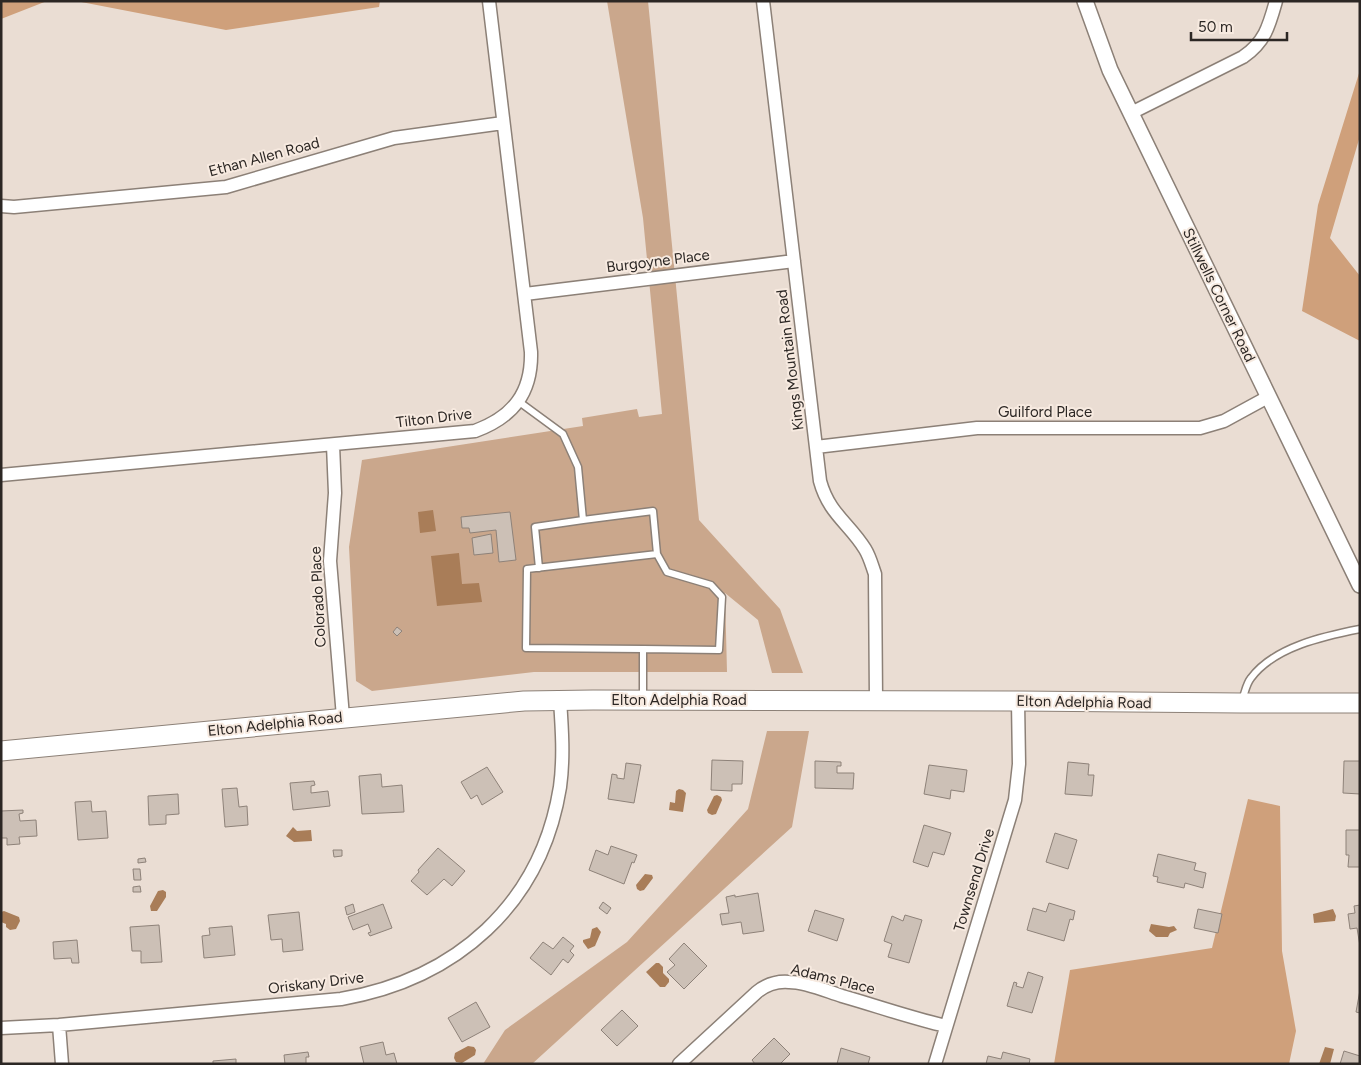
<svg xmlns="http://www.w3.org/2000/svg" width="1361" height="1065" viewBox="0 0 1361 1065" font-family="Figtree,sans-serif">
	<rect width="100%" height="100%" fill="#eaddd3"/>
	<path fill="#caa78c" d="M607,1H648L699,520L780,609L803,673H772L758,620L725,593L727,672H534L372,691L356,681L349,547L362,460L583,426L582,418L637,409L639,417L662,414L643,218Z
		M767,731H809L792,827L532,1064H483L505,1030L627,942L748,809Z"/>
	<path fill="#cfa07b" d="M1,1H47L1,19Z
		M76,1H380L379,7L226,30Z
		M1360,70V136L1330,238L1360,276V341L1302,311L1318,205Z
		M1248,799L1280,806L1282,951L1296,1031L1289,1064H1054L1070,970L1212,948Z"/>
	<path fill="#a97d58" d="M433,510L436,531L420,533L418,512Z
		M459,553L462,584L479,583L482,602L437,606L431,556Z
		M679,789L683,790L686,793L683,812L669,810L670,802L675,803L676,791Z
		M717,795L721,797L722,800L716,814L712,815L708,813L707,810L714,796Z
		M293,827L297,831L311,830L312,841L294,842L286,836Z
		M645,874L652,875L653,878L644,890L640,891L637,889L636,885Z
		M163,890L166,892V897L157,911H151L150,906L158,891Z
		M1333,909L1336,916L1335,921L1314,923L1313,914Z
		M4,911L19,917L20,921L16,929L10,930L6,927V924L1,922V912Z
		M1151,924L1169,927L1174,926L1177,930L1170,933L1168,937H1156L1149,931Z
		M597,927L601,932L595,946L588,949L583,942V940L590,938L592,929Z
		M656,963H659L663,967V973L669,979V982L665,987H660L646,972Z
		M468,1046L474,1047L476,1050L475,1055L462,1063L456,1062L454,1058L455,1053Z
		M1325,1047L1334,1049L1330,1064H1319Z"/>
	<path fill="#ccc0b6" stroke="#8e8279" d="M510,512L516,560L499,562L496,530L470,533L469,528H462L461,517Z
		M491,534L493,553L474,555L472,538Z
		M397,627L402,631L397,636L393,632Z
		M712,760L743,761L742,784H732V791L711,790Z
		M815,761L841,762V766H837V773H854L853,789L815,788Z
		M1344,761H1360V794L1343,793Z
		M1068,762L1089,764L1088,775H1094L1092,796L1065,794Z
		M626,763L641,765L634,803L608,799L612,774L617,775V778L624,779Z
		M929,765L967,770L964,792L951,790L950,799L924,794Z
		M487,767L503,792L482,805L477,795L471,799L461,782Z
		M381,774L382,787L402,785L404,812L362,814L359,776Z
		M314,781L315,785L311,786V793L328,791L330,806L293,810L290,783Z
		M237,788L239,807L247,806L248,825L225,827L222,789Z
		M178,794L179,814L166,815V824L149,825L148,796Z
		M91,801L92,812L106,811L108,838L78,840L75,802Z
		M23,810V813L19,814L20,821L36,820L37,836L19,837L20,844L7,845V838H1V811Z
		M924,825L951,833L944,855L933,852L928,867L913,862Z
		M1346,830H1360V867H1348L1349,855H1346Z
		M1055,833L1077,840L1068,869L1046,862Z
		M611,846L637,855L634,863L632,862L624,884L589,870L596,850L608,855Z
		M438,848L465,871L452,886L444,879L427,895L411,881L419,872L418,870Z
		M333,850H342V856L334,857Z
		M1158,854L1196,863L1194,870L1206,873L1203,888L1185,883L1184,888L1157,882L1158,877L1153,876Z
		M145,858L146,862L138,863V859Z
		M133,869H140L141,880H134Z
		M140,886L141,892H133V887Z
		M758,893L764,931L743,934L741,922L722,925L720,914L729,913L726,897L735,895V897Z
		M603,902L611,908L607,914L599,908Z
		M1049,903L1075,911L1073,920L1070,919L1064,941L1027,930L1033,908L1046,912Z
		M353,904L355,912L347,915L345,907Z
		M383,904L392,928L370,936L368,933L371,932L368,924L353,930L348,917Z
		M1360,905V946L1357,928L1350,929L1348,914L1355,913L1354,906Z
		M1198,909L1222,914L1218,933L1194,928Z
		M815,910L844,919L837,941L808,931Z
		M299,912L303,950L283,952L282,939L271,940L268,915Z
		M905,915L922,920L909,963L888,957L892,944L884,941L892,916L903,921Z
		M159,925L162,962L141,963V951H132L130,927Z
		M232,926L235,955L204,958L202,936L210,935L209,928Z
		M563,937L574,946L570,951L574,955L568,963L563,959L551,975L530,958L543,942L553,949Z
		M77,940L79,963H72L71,958L54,959L53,942Z
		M684,943L707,966L684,989L667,972L675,965L669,959Z
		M1028,972L1043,977L1032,1013L1007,1006L1014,982L1017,983L1016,986L1023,988Z
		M1360,990V1013L1356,1012Z
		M476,1002L490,1027L462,1042L448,1018Z
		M622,1010L638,1026L617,1046L601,1030Z
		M774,1038L790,1054L781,1063L782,1064H755L752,1060Z
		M383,1042L386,1055L394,1053L397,1064H364L360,1047Z
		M841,1048L870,1057L868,1064H837Z
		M1344,1051L1360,1056V1064H1340Z
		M308,1052L309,1057H306V1064H285L284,1055Z
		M1003,1052L1030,1059L1029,1064H986L988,1056L1001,1059Z
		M236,1059V1064H213V1061Z"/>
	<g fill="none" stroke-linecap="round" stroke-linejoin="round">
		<defs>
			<path id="service" d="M518,401L563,434L578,467L583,520L653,511L657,554L527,569L526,648L643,649V699
				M539,568L535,527L583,520
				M643,649L719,650L722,597L711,585L667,572L657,554
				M1242,700C1245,693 1246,684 1251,678C1274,647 1324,636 1360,629"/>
			<path id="minor" d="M763,1L820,481C829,514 849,523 865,549C870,557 872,566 875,574L876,700
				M1131,113L1243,57C1265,42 1269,26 1276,1
				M1,206L14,207L226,187L394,138L503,123
				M525,294L794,261
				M333,445L335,493L330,561L343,717
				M816,447L977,428H1200L1224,421L1268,397
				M1,475L475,431C513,417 532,393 531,352L489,1
				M59,1025L62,1064
				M1,1028L59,1025L341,999C456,979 541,905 560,787C564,758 562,729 560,700
				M679,1064L757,992C767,984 777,981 789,982C806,982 826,991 842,996C877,1006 911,1018 946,1026
				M935,1064L1015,800L1019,764L1018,701"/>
			<path id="tertiary" d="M1085,1L1110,70L1360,585"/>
			<path id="primary" d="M1,751L524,701L593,700L1018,701L1241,703H1360"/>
		</defs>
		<use href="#service" stroke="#8c8077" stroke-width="9"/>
		<use href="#minor" stroke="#8c8077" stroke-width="15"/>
		<use href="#tertiary" stroke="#8c8077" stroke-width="18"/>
		<use href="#primary" stroke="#8c8077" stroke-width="21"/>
		<use href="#service" stroke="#fff" stroke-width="6"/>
		<use href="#minor" stroke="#fff" stroke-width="12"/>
		<use href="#tertiary" stroke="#fff" stroke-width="15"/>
		<use href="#primary" stroke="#fff" stroke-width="19"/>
	</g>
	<g text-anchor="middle" stroke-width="4" stroke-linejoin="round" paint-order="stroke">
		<g font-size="15" fill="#2c2724" stroke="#f7eae0">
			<text transform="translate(264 157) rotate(-15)" y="5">Ethan Allen Road</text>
			<text transform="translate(658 261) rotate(-7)" y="5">Burgoyne Place</text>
			<text transform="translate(1219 295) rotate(64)" y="5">Stillwells Corner Road</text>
			<text transform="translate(790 360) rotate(-97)" y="5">Kings Mountain Road</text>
			<text x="1045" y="417">Guilford Place</text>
			<text transform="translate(434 418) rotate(-7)" y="5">Tilton Drive</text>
			<text transform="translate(318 597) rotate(-93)" y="5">Colorado Place</text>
			<text x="679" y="705">Elton Adelphia Road</text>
			<text transform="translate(1084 702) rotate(1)" y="5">Elton Adelphia Road</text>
			<text transform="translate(275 724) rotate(-6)" y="5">Elton Adelphia Road</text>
			<text transform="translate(974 880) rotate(-73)" y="5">Townsend Drive</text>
			<text transform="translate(833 979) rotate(14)" y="5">Adams Place</text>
			<text transform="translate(316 983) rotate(-7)" y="5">Oriskany Drive</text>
		</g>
	</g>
	<rect width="1361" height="1065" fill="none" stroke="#2c2724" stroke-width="5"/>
	<path d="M1191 32v8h96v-8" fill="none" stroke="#2c2724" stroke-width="2.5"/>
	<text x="1198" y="32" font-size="15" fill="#2c2724" stroke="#f7eae0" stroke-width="4" paint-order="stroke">50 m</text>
</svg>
